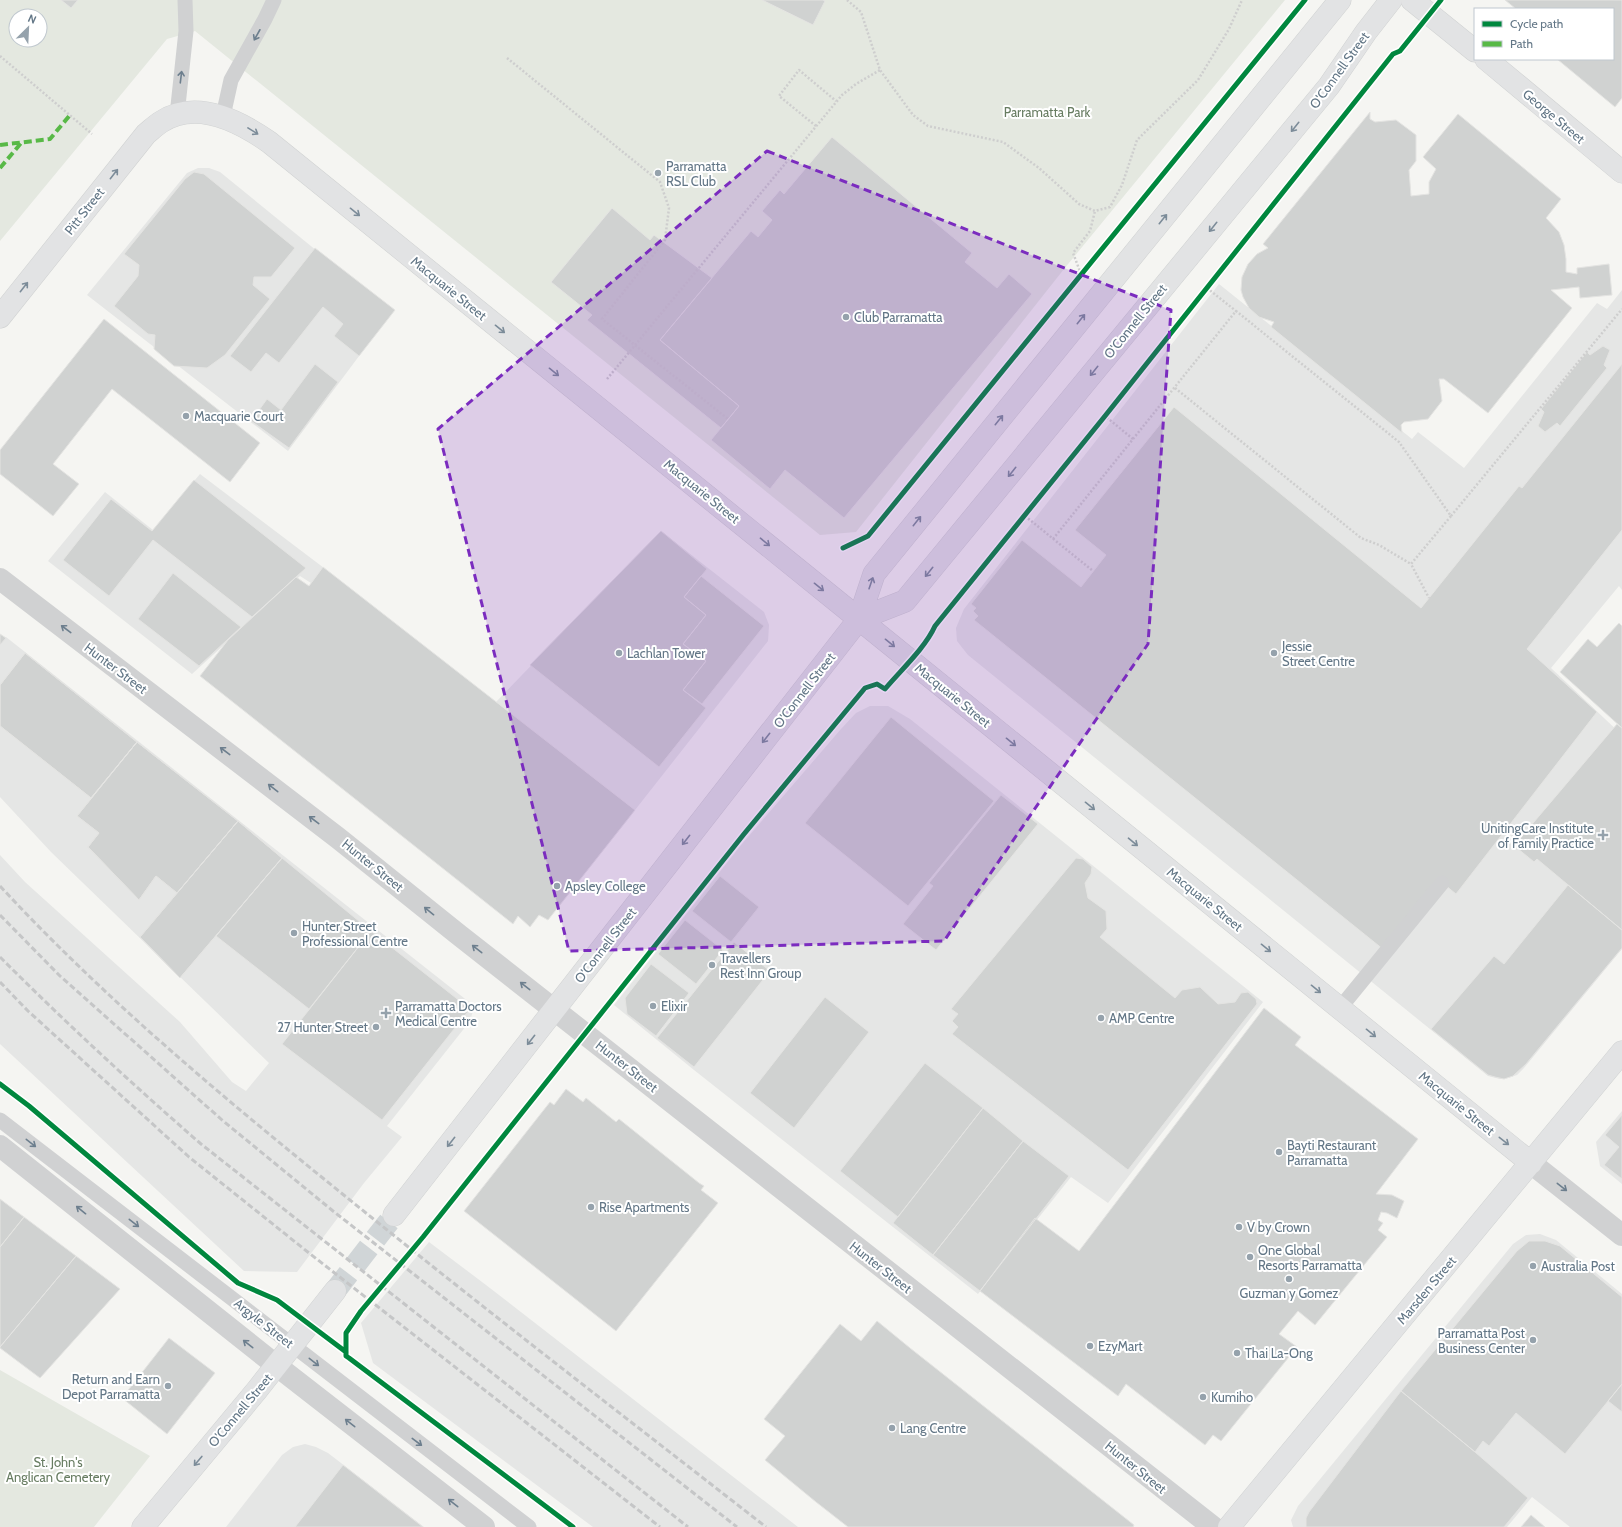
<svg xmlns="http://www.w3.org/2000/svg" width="1622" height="1527" viewBox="0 0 1622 1527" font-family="Cabin,sans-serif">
	<rect width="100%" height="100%" fill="#f5f5f2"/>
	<path fill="#e5e6e5" d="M198,168H209L220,172L392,312L288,451L87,295L187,173Z
		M1219,284L1412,439L1418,432L1464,468L1597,303L1607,309L1622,290V590L1619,586L1551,668L1622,735V949L1524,1068L1517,1075L1508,1078L1500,1079L1488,1076L968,655L957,641L956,628L964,609Z
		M200,474L324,568L311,583L300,576L192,674L48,561L105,492L153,530Z
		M661,531L764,612L769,625L768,641L635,810L496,702Z
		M6,637L469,1002L473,1011L470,1021L387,1126L402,1137L364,1183L297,1272L244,1271L0,1044V855L25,882L180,1022L232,1082L246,1091L269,1063L51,852L0,797V644Z
		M870,706H888L910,719L1263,1002L1108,1203L1071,1177L978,1294L694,1070L614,1005L742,844L841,729L856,713Z
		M1622,1111V1184L1600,1166L1596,1142Z
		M1540,1234L1556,1240L1622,1294V1527H1570L1532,1497L1507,1527H1293L1291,1520L1298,1506L1513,1244L1526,1235Z
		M429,1242L486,1285L798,1527H593L373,1363L361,1323Z
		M305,1444L316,1447L328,1453L424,1527H226L282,1455L293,1447Z"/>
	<path fill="#e4e8e0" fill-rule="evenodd" d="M0,0H1285L1064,269L856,532L820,535L195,31L167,39L0,241ZM16,16H40V40H16Z
		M0,1370L150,1456L94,1527H0Z"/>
	<path fill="#d0d2d1" stroke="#e4e4e2" d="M61,0H78L71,8Z
		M762,0H823L825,1L813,25Z
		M1505,0H1622V98L1615,107L1557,59H1613V9H1516Z
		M1370,112V119L1375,122L1396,120L1416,135V161L1409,170L1411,196L1429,194V182L1436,169L1423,157L1458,114L1561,199L1546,218L1559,232L1564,245L1566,259V272L1577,274V268L1609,264L1612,295L1580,298L1579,287L1551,290L1572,308L1488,413L1444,379H1439L1442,401L1428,419L1404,422L1401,425L1402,433L1271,327L1274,322L1259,317L1249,308L1243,297L1241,290L1242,277L1248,264L1257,254L1268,248L1263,244Z
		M832,137L972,253L965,262L997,288L1009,274L1032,294L844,518L785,470L770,489L711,440L739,406L660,340L751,231L758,237L772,220L762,211L780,190L784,194Z
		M194,172L204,174L295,248L271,277H254L253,285L270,299L225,355L207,368L174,366L154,349L155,335L148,334L114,306L138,276L139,265L124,254L185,179Z
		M612,208L650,240L654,235L712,278L660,340L739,406L721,428L587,320L592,315L551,282Z
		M315,248L395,310L359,356L334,336L343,324L323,307L279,363L266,353L251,372L230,356Z
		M104,319L260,443L230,482L112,389L53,464L79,484L53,516L0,474V450Z
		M1603,346L1610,350L1604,365L1607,368L1560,426L1557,423L1545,432L1538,426L1544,412L1541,409L1587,352L1590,355Z
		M315,364L338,382L289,448L251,421L267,399L281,410Z
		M1622,364V530L1527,649L1597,712L1456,894L1440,881L1384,950L974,620L978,616L973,611L976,608L971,604L1022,540L1081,587L1106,555L1075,530L1174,407L1421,608L1519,486L1522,488Z
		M194,480L306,568L252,617L153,540L109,596L63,560L111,499L152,531Z
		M661,531L707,569L684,597L706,615L683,644L706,661L683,690L706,708L659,767L530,665Z
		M323,567L635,810L548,920L539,915L530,927L518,916L513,924L200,676L228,640L296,577L309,586Z
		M173,573L241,627L199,666L138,619Z
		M701,576L764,626L702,704L683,690L706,661L683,644L706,615L684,597Z
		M1619,623L1622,626V728L1560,672L1588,639L1597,647Z
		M0,634L6,638L0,645Z
		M25,653L137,742L91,798L0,726V685Z
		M25,653L137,742L91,798L0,726V685Z
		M891,717L994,801L908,906L805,823Z
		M1617,724L1622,728V930L1537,859L1534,862L1517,848L1519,844L1517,842Z
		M137,742L238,821L177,893L156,876L139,900L88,847L99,833L77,816Z
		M137,742L238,821L177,893L156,876L139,900L88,847L99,833L77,816Z
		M1001,795L1038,824L936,950L903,924L933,886L929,883Z
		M238,821L282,858L180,978L140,937Z
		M238,821L282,858L180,978L140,937Z
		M282,858L371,931L309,1009L216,936Z
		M1076,858L1083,859L1092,867L1091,874L1085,883L1088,898L1106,911L1107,929L1100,937L1175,998L1182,990L1200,987L1218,1004L1235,1002L1241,993L1248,992L1256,999L1257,1004L1128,1170L952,1034L958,1027L952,1021L958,1014L951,1009Z
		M720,876L759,907L731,942L692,911Z
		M1568,885L1622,930V948L1526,1064L1513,1076L1504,1079L1495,1077L1488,1075L1431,1029L1494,956L1504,964Z
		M685,920L723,950L696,984L658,954Z
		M371,931L470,1009L382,1120L282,1044Z
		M734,942L770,971L694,1067L657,1038Z
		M651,964L689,993L656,1036L627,1014L625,998Z
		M825,997L869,1032L794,1128L750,1093Z
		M1264,1008L1301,1037L1295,1045L1418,1139L1376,1194L1392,1195L1404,1201L1397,1218L1387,1213L1381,1212L1378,1220L1383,1223L1378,1230L1387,1237L1315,1325L1298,1311L1279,1334L1297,1347L1221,1441L1213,1435L1205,1445L1126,1384L1118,1396L980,1291L1035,1218L1079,1251Z
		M925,1063L983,1108L898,1217L840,1171Z
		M566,1089L583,1102L586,1098L616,1122L619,1119L699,1183L704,1186L701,1190L718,1203L616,1331L464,1211L550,1102L554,1105Z
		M983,1108L1023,1141L933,1255L893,1223Z
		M1622,1115V1179L1604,1165L1619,1147L1605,1135Z
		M1023,1141L1069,1176L980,1291L933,1255Z
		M0,1199L24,1217L0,1247Z
		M24,1217L76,1256L0,1347V1247Z
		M1529,1241H1545L1560,1246L1622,1297V1384L1565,1454L1516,1413L1489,1446L1483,1441L1475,1452L1401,1391L1517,1251Z
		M76,1256L120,1289L40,1378L0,1348V1347Z
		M877,1321L910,1348L1134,1525L1133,1527H848L816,1502L765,1460L785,1436L764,1419L840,1324L861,1341Z
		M169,1338L215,1373L167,1434L122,1398Z
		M1622,1384V1412L1608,1401Z
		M1401,1391L1475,1452L1528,1498L1504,1527H1306V1518L1309,1512Z
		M343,1465L423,1527H295Z
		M1531,1515L1545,1527H1521Z"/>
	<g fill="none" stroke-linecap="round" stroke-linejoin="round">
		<path stroke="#d0d5d7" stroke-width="22" stroke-dasharray="22 11" stroke-linecap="butt" d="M335,1291L394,1215"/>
		<defs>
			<path id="secondary" d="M1412,0L1475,51
				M1486,59L1622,172
				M859,619L1531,1163
				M1229,1527L1622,1052"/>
			<path id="primary" d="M0,317L146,134C151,130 156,125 161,122C196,99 239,121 269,142L859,619
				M859,619L905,601L1329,86L1366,32L1391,0
				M394,1215L859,619L874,574L1340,0
				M143,1527L257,1390L335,1291"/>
		</defs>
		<use href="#secondary" stroke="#d0d2d2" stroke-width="23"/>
		<use href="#primary" stroke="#d0d2d2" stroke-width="23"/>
		<path stroke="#cecece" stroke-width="2.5" stroke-dasharray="2 2" stroke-linecap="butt" d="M847,0L861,12L880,70L913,115L928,126L1003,142L1039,168L1079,204L1095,211L1110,207L1122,185L1137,140L1198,80L1229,29L1242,0
			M0,56L92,134
			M507,58L660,182L669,208L665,240L602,319L728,419
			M816,126L779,96L799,70L836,101
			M1081,274L1073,253L1090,231L1095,211
			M1207,288L1236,311
			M607,379L842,95L856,84L880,70
			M1175,388L1361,538L1379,545L1411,564
			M1133,439L1236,311L1399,442L1451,516L1411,564L1429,598
			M1025,516L1093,571
			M1451,516L1622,309
			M1053,539L1133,439L1105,416"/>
		<path stroke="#d0d1d2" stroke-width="15" d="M177,115L186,31L185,0
			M223,116L231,80L265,19L274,0
			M1340,1008L1442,883
			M0,1120L529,1527"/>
		<path stroke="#d0d1d2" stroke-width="22" d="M0,579L338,838L459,935L1213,1527
			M0,1146L277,1366L484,1527
			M1531,1163L1622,1235"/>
		<use href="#secondary" stroke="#e2e3e4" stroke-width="22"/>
		<use href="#primary" stroke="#e2e3e4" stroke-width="22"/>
		<path stroke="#c5c6c7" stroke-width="3" stroke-dasharray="6 3" stroke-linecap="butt" d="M0,886C113,1008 242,1113 371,1217C501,1322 634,1424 766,1527
			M0,915L60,976L222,1120L333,1211L737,1527
			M0,957C65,1022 132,1084 201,1144L688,1527
			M0,982L28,1011L189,1157L309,1253L660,1527"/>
		<path stroke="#58b947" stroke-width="4" stroke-dasharray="8 4" stroke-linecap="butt" d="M0,145L50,139L70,115
			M0,168L22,142"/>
		<defs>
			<path id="cycleway" d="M843,548L868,536L1305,0
				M0,1084L29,1106L238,1283L277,1300L346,1352
				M573,1527L349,1358L346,1356V1333L361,1311L423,1237L744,834L865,688L877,684L885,689C901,670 925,648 935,626L1105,416L1393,54L1400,51L1441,0"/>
		</defs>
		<use href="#cycleway" stroke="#fff" stroke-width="8"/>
		<use href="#cycleway" stroke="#00873e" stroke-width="5"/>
	</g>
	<defs><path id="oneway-shaft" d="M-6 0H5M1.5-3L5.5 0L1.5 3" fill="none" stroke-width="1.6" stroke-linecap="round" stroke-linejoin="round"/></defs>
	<g stroke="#6d7f8e">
		<use href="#oneway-shaft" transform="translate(257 35) rotate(119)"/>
		<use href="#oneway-shaft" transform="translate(181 77) rotate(-83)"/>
		<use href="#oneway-shaft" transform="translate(66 629) rotate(-143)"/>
		<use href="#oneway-shaft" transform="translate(225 751) rotate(-143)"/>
		<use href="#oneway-shaft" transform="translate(273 788) rotate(-142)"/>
		<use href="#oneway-shaft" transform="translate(314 820) rotate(-143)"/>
		<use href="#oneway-shaft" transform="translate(429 911) rotate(-141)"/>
		<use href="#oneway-shaft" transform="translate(477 949) rotate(-142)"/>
		<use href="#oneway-shaft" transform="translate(525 986) rotate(-142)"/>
		<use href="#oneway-shaft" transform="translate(31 1143) rotate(38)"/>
		<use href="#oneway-shaft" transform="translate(1562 1187) rotate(38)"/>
		<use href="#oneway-shaft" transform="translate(81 1210) rotate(-141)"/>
		<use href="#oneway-shaft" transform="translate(134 1223) rotate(38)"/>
		<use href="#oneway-shaft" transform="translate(248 1344) rotate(-142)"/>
		<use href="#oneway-shaft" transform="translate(314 1362) rotate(38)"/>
		<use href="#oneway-shaft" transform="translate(350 1423) rotate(-142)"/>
		<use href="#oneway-shaft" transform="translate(417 1442) rotate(37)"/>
		<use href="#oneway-shaft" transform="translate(453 1503) rotate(-142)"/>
	</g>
	<g stroke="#7c8c99">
		<use href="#oneway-shaft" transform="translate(1295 127) rotate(129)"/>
		<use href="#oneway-shaft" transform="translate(253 131) rotate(32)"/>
		<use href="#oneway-shaft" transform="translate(114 174) rotate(-52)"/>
		<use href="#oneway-shaft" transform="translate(355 212) rotate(39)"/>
		<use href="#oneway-shaft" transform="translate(1163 219) rotate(-51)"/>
		<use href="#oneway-shaft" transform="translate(1213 227) rotate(129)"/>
		<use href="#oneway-shaft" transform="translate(24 287) rotate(-52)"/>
		<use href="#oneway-shaft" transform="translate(1081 319) rotate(-51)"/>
		<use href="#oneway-shaft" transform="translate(500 329) rotate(39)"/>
		<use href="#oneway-shaft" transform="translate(1094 371) rotate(129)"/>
		<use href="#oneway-shaft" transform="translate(554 372) rotate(39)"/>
		<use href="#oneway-shaft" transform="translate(999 420) rotate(-51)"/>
		<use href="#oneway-shaft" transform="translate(1012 472) rotate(129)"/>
		<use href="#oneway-shaft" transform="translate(917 521) rotate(-51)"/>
		<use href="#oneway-shaft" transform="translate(765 542) rotate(40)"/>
		<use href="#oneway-shaft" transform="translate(929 572) rotate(129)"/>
		<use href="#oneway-shaft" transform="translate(871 583) rotate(-71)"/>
		<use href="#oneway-shaft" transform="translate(819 587) rotate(39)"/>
		<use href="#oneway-shaft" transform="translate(890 643) rotate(39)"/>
		<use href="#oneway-shaft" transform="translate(766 738) rotate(128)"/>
		<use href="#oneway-shaft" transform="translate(1011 742) rotate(39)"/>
		<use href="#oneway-shaft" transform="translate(1090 806) rotate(39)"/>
		<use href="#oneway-shaft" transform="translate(686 840) rotate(128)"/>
		<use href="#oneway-shaft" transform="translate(1133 842) rotate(40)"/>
		<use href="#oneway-shaft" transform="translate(1266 948) rotate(39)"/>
		<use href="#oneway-shaft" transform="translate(1316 989) rotate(39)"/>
		<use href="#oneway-shaft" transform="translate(1371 1033) rotate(39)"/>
		<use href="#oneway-shaft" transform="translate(531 1040) rotate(128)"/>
		<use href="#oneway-shaft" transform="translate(1504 1141) rotate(38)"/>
		<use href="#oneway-shaft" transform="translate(451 1142) rotate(128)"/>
		<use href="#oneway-shaft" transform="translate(198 1461) rotate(130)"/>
	</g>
	<path fill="#7b2cbf" fill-opacity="0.2" stroke="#7b2cbf" stroke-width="3" stroke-dasharray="8 5" stroke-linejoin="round" d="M767,151L1171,310L1148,644L944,941L569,951L438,429Z"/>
	<g fill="#95a2ac" stroke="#fff" stroke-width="1.5">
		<circle cx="658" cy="173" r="4"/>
		<circle cx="846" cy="317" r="4"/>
		<circle cx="186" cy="416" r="4"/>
		<circle cx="619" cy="653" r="4"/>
		<circle cx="1274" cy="653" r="4"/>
		<path d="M1601 829h4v4h4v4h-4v4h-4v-4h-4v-4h4z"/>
		<circle cx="557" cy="886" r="4"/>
		<circle cx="294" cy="933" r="4"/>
		<circle cx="712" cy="965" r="4"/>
		<circle cx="653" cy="1006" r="4"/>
		<path d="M384 1007h4v4h4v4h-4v4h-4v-4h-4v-4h4z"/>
		<circle cx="1101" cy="1018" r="4"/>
		<circle cx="376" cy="1027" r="4"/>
		<circle cx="1279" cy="1152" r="4"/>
		<circle cx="591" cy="1207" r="4"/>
		<circle cx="1239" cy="1227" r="4"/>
		<circle cx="1250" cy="1257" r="4"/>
		<circle cx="1533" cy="1266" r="4"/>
		<circle cx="1289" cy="1279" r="4"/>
		<circle cx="1533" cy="1340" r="4"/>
		<circle cx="1090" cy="1346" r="4"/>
		<circle cx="1237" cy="1353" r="4"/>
		<circle cx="168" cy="1386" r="4"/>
		<circle cx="1203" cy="1397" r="4"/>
		<circle cx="892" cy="1428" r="4"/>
	</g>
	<g text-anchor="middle" stroke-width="4" stroke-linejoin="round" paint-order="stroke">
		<g font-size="13" fill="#627686" stroke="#fff">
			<text transform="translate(1339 70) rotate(-54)" y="5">O'Connell Street</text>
			<text transform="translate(1554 116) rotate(40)" y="5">George Street</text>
			<text transform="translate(84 211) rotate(-52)" y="5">Pitt Street</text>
			<text transform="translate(449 288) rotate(39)" y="5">Macquarie Street</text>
			<text transform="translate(1135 321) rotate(-51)" y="5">O'Connell Street</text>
			<text transform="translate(702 491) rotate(39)" y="5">Macquarie Street</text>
			<text transform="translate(116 668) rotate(37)" y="5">Hunter Street</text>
			<text transform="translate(804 690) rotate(-52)" y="5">O'Connell Street</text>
			<text transform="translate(953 695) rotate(39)" y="5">Macquarie Street</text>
			<text transform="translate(373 865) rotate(39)" y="5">Hunter Street</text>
			<text transform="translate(1205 899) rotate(39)" y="5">Macquarie Street</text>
			<text transform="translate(605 945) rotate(-52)" y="5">O'Connell Street</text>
			<text transform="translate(627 1066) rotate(38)" y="5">Hunter Street</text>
			<text transform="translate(1457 1103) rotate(39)" y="5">Macquarie Street</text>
			<text transform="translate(881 1267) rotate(38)" y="5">Hunter Street</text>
			<text transform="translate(1426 1290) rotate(-50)" y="5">Marsden Street</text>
			<text transform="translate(264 1323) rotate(38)" y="5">Argyle Street</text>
			<text transform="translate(240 1410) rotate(-50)" y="5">O'Connell Street</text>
			<text transform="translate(1136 1467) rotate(39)" y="5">Hunter Street</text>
		</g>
		<g font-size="13" fill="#677c61" stroke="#fff">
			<text x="1047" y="117">Parramatta Park</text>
			<text x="58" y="1467">St. John's<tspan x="58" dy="15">Anglican Cemetery</tspan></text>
		</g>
		<g font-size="13" fill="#627686" stroke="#fff" text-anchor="start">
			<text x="666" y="171">Parramatta<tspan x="666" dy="15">RSL Club</tspan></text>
			<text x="854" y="322">Club Parramatta</text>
			<text x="194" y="421">Macquarie Court</text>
			<text x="1282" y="651">Jessie<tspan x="1282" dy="15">Street Centre</tspan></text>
			<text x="627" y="658">Lachlan Tower</text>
			<text x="1594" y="833" text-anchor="end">UnitingCare Institute<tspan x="1594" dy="15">of Family Practice</tspan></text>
			<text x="565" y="891">Apsley College</text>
			<text x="302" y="931">Hunter Street<tspan x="302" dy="15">Professional Centre</tspan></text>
			<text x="720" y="963">Travellers<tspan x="720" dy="15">Rest Inn Group</tspan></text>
			<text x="395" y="1011">Parramatta Doctors<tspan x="395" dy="15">Medical Centre</tspan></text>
			<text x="661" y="1011">Elixir</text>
			<text x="1109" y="1023">AMP Centre</text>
			<text x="368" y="1032" text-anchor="end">27 Hunter Street</text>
			<text x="1287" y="1150">Bayti Restaurant<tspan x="1287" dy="15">Parramatta</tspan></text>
			<text x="599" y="1212">Rise Apartments</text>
			<text x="1247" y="1232">V by Crown</text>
			<text x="1258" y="1255">One Global<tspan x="1258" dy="15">Resorts Parramatta</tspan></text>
			<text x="1541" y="1271">Australia Post</text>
			<text x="1289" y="1298" text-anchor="middle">Guzman y Gomez</text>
			<text x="1525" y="1338" text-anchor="end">Parramatta Post<tspan x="1525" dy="15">Business Center</tspan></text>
			<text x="1098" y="1351">EzyMart</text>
			<text x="1245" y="1358">Thai La-Ong</text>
			<text x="160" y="1384" text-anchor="end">Return and Earn<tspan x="160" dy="15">Depot Parramatta</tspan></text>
			<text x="1211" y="1402">Kumiho</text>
			<text x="900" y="1433">Lang Centre</text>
		</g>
	</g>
	<rect x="1474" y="8" width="140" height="52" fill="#ffffff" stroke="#c0c8cf"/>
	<rect x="1482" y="21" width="20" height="6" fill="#00873e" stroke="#c0c8cf"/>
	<text x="1510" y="28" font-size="12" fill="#627686">Cycle path</text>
	<rect x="1482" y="41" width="20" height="6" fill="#58b947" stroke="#c0c8cf"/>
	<text x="1510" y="48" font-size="12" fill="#627686">Path</text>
	<g transform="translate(28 28) rotate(24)"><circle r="19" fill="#ffffff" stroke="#c0c8cf"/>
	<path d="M0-3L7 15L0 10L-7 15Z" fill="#95a2ac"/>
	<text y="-6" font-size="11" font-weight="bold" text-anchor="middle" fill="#627686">N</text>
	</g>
</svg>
